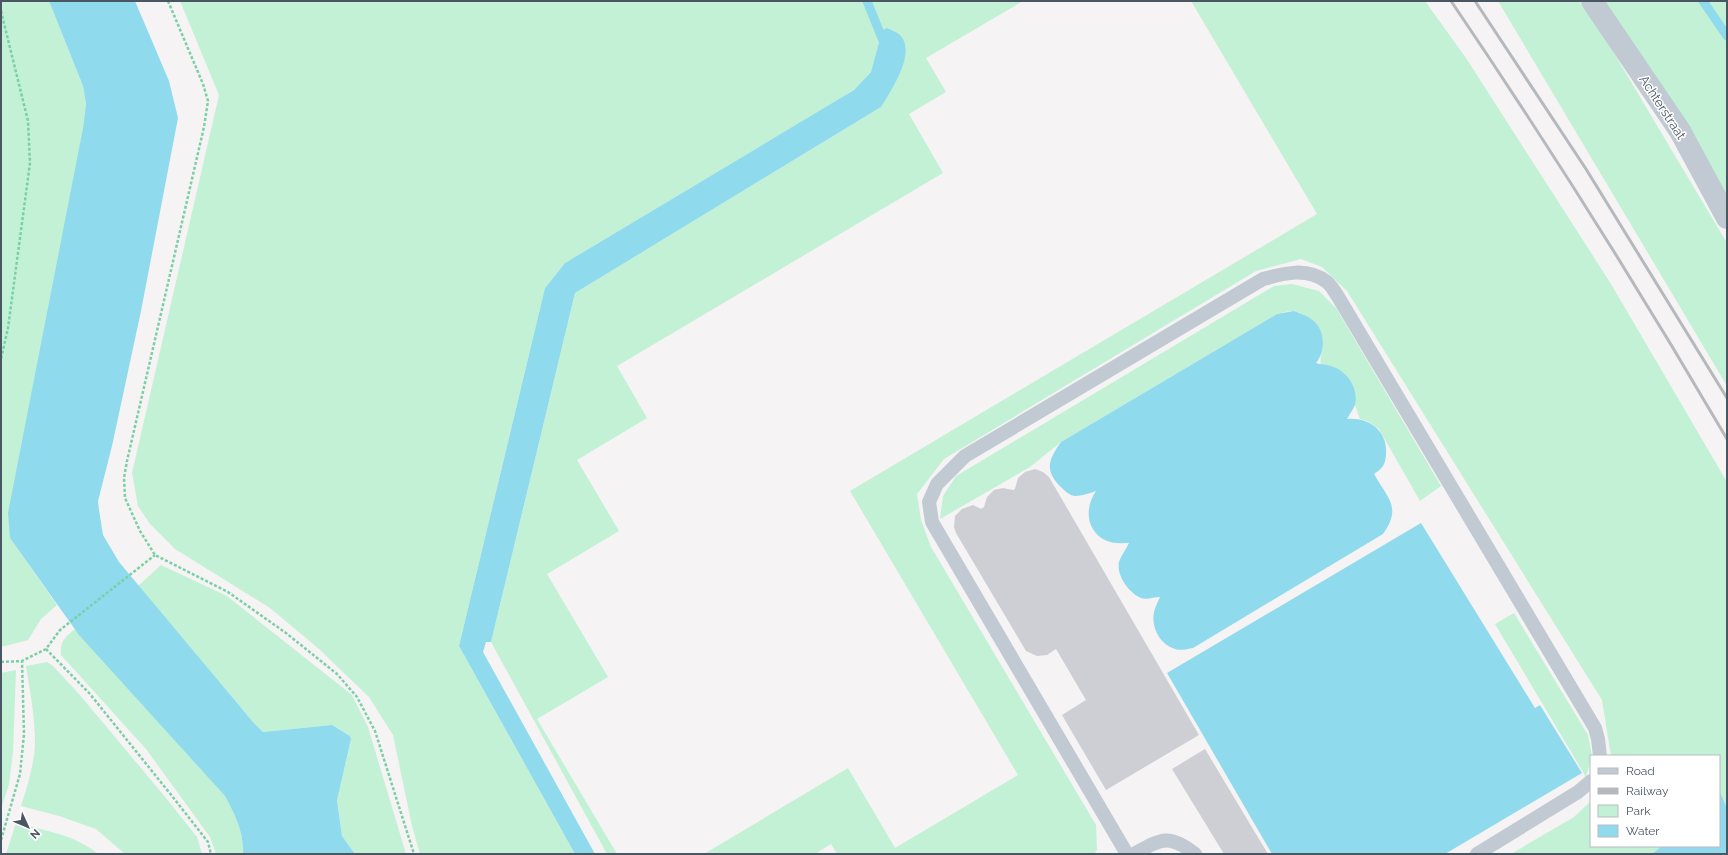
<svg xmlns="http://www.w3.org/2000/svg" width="1728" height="855" viewBox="0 0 1728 855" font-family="Raleway,sans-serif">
	<rect width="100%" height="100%" fill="#f5f3f3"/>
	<path fill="#c3f1d5" d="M1,1H49L83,86L86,104L83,128L10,538L57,605L41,619L28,640L1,647Z
		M180,1H1023L926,58L946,92L909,114L943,173L617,366L647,418L577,460L619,531L547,574L608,677L537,719L617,854H607L491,642L575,293L881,107L879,32V42L871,72L854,90L565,263L545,288L459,646L575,854H420L412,826L393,735L369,697L319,649L270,608L175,549L150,524L138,506L132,473L219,95Z
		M1191,1H1425L1466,58L1611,284L1727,482V808L1719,790V756H1611L1602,700L1347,291L1322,267L1301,259L1256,271L944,459L917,494L921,520L931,547L1096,825L1097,850L1094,854H837L831,844L815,854H704L848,768L895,848L1018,775L850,491L1317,214Z
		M1498,1H1579L1612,50L1727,243V386Z
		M1599,1H1727V199Z
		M1292,284L1319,291L1336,308L1441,486L1420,501L1379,429L1367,421L1360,419L1355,405V399L1331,366L1321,365C1319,357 1323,351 1323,343C1324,329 1306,311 1292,311C1287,311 1282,313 1277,314L1061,442L1030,467L940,519L943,496L956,476L1274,286Z
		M161,565L227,596L352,695L368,727L406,854H355L342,836L337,799L351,739L350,736L332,725L263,732L253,722L138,586Z
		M1514,613L1588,735L1592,756L1586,777L1495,624Z
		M75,629L225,796C235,815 244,832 243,854H216L210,837L146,749L61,655C60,640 65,638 75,629Z
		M47,662L53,666L79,694L166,798L197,837L202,854H125L96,829L59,816L21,806C27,788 35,761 35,742C35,717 30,691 26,666Z
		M16,670L13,752L9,784L1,809V673Z
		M1591,801V846H1662L1652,854H1511L1574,817Z
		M16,823C43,830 76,835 98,854H6Z"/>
	<path fill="#90daee" d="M49,1H135L169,81L178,118L141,311L112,446L98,501L99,510L103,535L119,562L253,722L263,732L332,725L350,736L351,739L337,800L342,836L355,854H243C244,832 235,815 225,796L79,635L10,538L8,513L83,128L86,104L83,86Z
		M887,28C891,30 897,32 900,35C917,53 891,90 881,107L575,293L491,642H486L483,652L595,854H575L459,646L545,288L565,263L854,90L871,72L879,42V32Z
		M1294,311C1299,313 1306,315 1311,319C1326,329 1326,351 1316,363C1321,365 1326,364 1331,366C1347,371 1359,388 1355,405C1353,409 1350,414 1347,419C1369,417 1388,431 1386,454C1386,457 1385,463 1383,466C1381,469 1377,472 1374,474C1388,499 1402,507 1383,534L1193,648C1187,649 1181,651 1175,649C1159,644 1151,627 1154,612C1155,607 1158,602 1160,597C1154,597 1147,600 1141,598C1129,593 1116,575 1119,562C1121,556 1126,549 1129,543C1122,543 1114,544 1107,541C1086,532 1084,508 1096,491C1090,493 1082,496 1075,496C1069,495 1066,492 1062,488C1044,471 1048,460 1061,442L1277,314Z
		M1421,523L1535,708L1540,705L1582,773L1445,854H1272L1167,673Z
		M1719,790L1727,808V854H1652L1662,846H1719Z"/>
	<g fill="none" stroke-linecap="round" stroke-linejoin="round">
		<path stroke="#90daee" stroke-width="9" d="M867,1L884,43
			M1703,1L1727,36"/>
	</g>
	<path fill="#cdcfd5" d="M1035,469L1043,472L1049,477L1199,735L1106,790L1062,715L1086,700L1056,649L1047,655L1037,656L1026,651L956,533L954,527L955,516L962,509L973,505L981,509L984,507L987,497L994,490L1003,488L1013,490L1015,489L1018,478L1025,472Z
		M1205,749L1268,854H1224L1172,769Z"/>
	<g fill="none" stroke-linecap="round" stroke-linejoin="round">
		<path stroke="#7ad0a6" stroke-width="2.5" stroke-dasharray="3 2" stroke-linecap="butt" d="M168,1L203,84L208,101L204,127L127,461L124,478L125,498L140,531L155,555L228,592L286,633L337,674L357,697L375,731L414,854
			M1,11L28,121L30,163L8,328L1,359
			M46,649L90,694L172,796L208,842L211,854
			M1,662L22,661L46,649L60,630L155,555
			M1,840L20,774L24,734L22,661"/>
		<path stroke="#c1cad2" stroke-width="14" d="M1127,854L932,522L929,502L937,484L965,456L1263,279C1285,273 1307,267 1327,282C1331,285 1334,291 1337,295L1595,728L1598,739L1600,756
			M1134,854C1161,839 1169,833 1195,854
			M1477,854L1578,792L1591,781"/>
		<path stroke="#c1cad2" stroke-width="22" d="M1592,1L1680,131L1727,218"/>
		<path stroke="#b5b8bd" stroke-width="3" d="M1451,1C1548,144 1640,290 1727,439
			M1475,1L1586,169L1727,398"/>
	</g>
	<g text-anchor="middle" stroke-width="3" stroke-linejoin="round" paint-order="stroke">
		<g font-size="13" fill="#4a5661" stroke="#fff">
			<text transform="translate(1663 107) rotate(57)" y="5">Achterstraat</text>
		</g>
	</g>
	<rect width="1728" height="855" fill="none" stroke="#4a5661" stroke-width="4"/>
	<rect x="1590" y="755" width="130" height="92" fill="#ffffff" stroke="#b7bbc0"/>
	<rect x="1598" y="768" width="20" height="6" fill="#c1cad2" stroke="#b7bbc0"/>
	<text x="1626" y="775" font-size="12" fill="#4a5661">Road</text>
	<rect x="1598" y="788" width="20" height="6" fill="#b5b8bd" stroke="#b7bbc0"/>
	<text x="1626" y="795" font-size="12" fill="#4a5661">Railway</text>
	<rect x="1598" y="805" width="20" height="12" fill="#c3f1d5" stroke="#b7bbc0"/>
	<text x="1626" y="815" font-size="12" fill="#4a5661">Park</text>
	<rect x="1598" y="825" width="20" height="12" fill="#90daee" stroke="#b7bbc0"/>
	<text x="1626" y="835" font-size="12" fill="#4a5661">Water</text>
	<g transform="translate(28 827) rotate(134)" stroke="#ffffff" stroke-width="3" paint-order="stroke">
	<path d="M0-3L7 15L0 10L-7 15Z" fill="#4a5661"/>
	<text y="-6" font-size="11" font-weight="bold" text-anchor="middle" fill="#4a5661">N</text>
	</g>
</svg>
